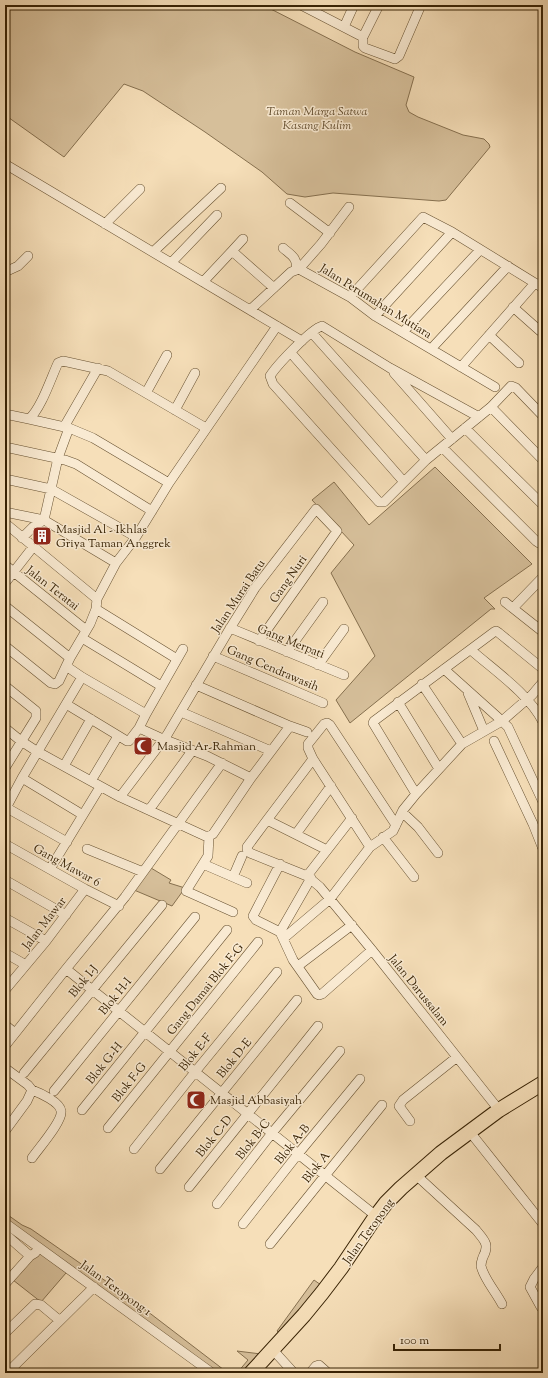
<svg xmlns="http://www.w3.org/2000/svg" width="548" height="1378" viewBox="0 0 548 1378" font-family="'Sorts Mill Goudy',serif">
	<rect width="100%" height="100%" fill="#f6dfb9"/>
	<filter id="stains"><feTurbulence type="fractalNoise" baseFrequency=".005" numOctaves="4"/><feColorMatrix values="0 0 0 0 .2 0 0 0 0 .09 0 0 0 0 .02 0 0 0 .5 -.17"/></filter>
	<radialGradient id="worn" r=".72"><stop offset=".6" stop-color="#630" stop-opacity="0"/><stop offset="1" stop-color="#630" stop-opacity=".3"/></radialGradient>
	<path fill="#d6bf9a" stroke="#86704f" d="M5,5H263L355,52L414,77L406,105L409,112L418,117L463,135L484,139L489,144L490,147L446,200L439,201L333,193L305,197L287,194L262,172L205,132L143,91L124,84L64,157L5,115Z
		M435,467L532,564L484,598L495,609H491L350,723L336,700L375,656L331,573L354,545L312,500L334,482L369,525Z
		M151,868L171,880L169,883L185,888L172,906L134,890Z
		M5,1213L22,1225L31,1229L130,1298L228,1373H215L5,1220Z
		M38,1252L64,1270L66,1273L41,1302L13,1280Z
		M314,1280L321,1285L280,1334L277,1331Z
		M237,1351L261,1354L245,1373H237L248,1360Z"/>
	<g fill="none" stroke-linecap="round" stroke-linejoin="round">
		<defs>
			<path id="street" d="M301,5L363,37
				M379,5L363,37V46L365,48L395,59L399,56L421,5
				M344,27L354,5
				M5,164L302,341
				M290,203L330,233
				M105,224L140,189
				M283,248C291,255 298,258 296,269
				M232,251L243,239
				M153,252L221,188
				M171,263L217,215
				M299,269L321,244L349,207
				M5,272L18,266L28,256
				M203,282L232,251L274,288
				M350,297L423,217L452,232L543,288
				M513,307L540,331
				M250,310L291,272L299,269L350,297L375,316L495,387
				M375,316L452,232
				M403,332L480,250
				M312,333L426,460
				M489,335L519,363
				M431,349L508,266
				M291,353L404,482
				M461,367L535,283
				M394,373L452,439
				M146,393L167,355
				M491,407L543,460
				M175,410L195,373
				M5,414L29,419C41,409 51,378 58,363L63,361L108,371L206,428
				M479,417L390,368L322,326C311,329 277,365 270,376L273,384L379,502H384L426,460L491,407L511,386L516,388L543,416
				M29,419L69,428L93,438L169,483
				M64,427L98,368
				M465,428L543,505
				M5,447L65,460L76,464L152,511
				M443,448L536,541L539,543L543,539
				M5,479L51,489L136,537
				M5,512L44,520L116,563
				M5,523L97,599
				M22,538L33,527L44,520L58,458L69,428
				M5,565L86,630
				M5,583L33,547
				M505,602L543,632
				M5,606L70,658
				M513,608L543,577
				M96,609L177,659
				M230,628L344,675
				M82,638L161,686
				M5,646L51,683L55,684L59,681L70,658L90,624L96,609L97,599L116,563L136,537L169,483L277,326
				M471,650C495,671 529,694 543,722
				M287,652L323,602
				M213,656L323,703
				M318,665L344,629
				M66,666L82,677L146,714
				M444,669L502,721L508,727L543,802
				M422,684L462,744
				M196,685L290,726L307,732
				M5,686L36,711V718L5,768
				M468,693L484,731
				M398,702L439,769
				M66,704L127,741H129L139,728L146,714L183,649
				M181,712L271,751
				M5,728L21,741L38,752L120,797L205,836H209L213,834L251,778L290,726
				M139,728L163,739L207,756L251,778
				M494,741L533,824L543,849
				M313,759L267,820L327,850
				M64,766L91,719
				M22,778L83,815
				M91,781L118,736
				M416,794L373,723L374,721L494,632L496,631L499,633L543,669
				M120,797L167,735L229,630L255,588L316,509L337,531L259,641
				M7,808L67,842
				M5,810L22,778L82,677
				M149,810L192,751
				M402,812L418,827L438,853
				M352,818L307,876L320,887L372,950L499,1110
				M267,820L247,847V849L250,853L307,876
				M296,834L331,786
				M209,836L208,856L186,891L233,912
				M383,837L414,877
				M5,844L85,889L119,906
				M370,847L313,759L308,748V744L324,724L327,723L330,725L396,825
				M87,849L143,872
				M203,864L247,883
				M50,869L100,787
				M233,877L242,856
				M311,878L280,932L293,960L317,994L319,995L322,994L372,950
				M5,880L66,915
				M5,918L46,941
				M280,932L256,920L253,916L280,864
				M284,938L330,899L370,847L393,831L403,810L416,794L462,744L502,721L532,695L543,682
				M5,953L26,965
				M298,966L352,925
				M66,969L376,1216
				M5,990L46,941L85,889
				M5,1025L15,1033
				M5,1046L66,969L125,897L222,763
				M5,1068L28,1085L32,1090L27,1101L5,1131
				M24,1073L162,905
				M54,1091L195,917
				M82,1110L227,930
				M410,1121L399,1106L403,1100L457,1057
				M108,1128L258,942
				M470,1132L543,1224
				M134,1149L195,1072L277,972
				M32,1158C38,1149 63,1121 61,1111C60,1102 40,1093 32,1090
				M160,1169L297,1000
				M416,1175L476,1230C484,1240 490,1244 483,1257C482,1260 481,1262 481,1266C484,1279 496,1292 502,1304
				M189,1187L318,1026
				M217,1204L272,1133L340,1051
				M5,1223L212,1373
				M243,1224L298,1154L360,1079
				M5,1234L30,1256
				M270,1244L382,1105
				M5,1284L30,1256L35,1253L39,1248
				M541,1307L530,1287L534,1279L543,1267
				M5,1333L35,1304L41,1305L59,1320
				M273,1350L294,1373
				M7,1373L94,1287
				M310,1373L316,1366L319,1365L328,1373"/>
			<path id="primary" d="M251,1373L304,1315L322,1293L341,1268L376,1216L386,1203L401,1188L441,1153L499,1110L543,1083"/>
		</defs>
		<use href="#street" stroke="#675131" stroke-width="10"/>
		<use href="#primary" stroke="#372204" stroke-width="16"/>
		<use href="#street" stroke="#f9ead2" stroke-width="9"/>
		<use href="#primary" stroke="#f6dfb9" stroke-width="14"/>
	</g>
	<defs>
		<symbol id="building-square" viewBox="-11 -11 22 22"><rect x="-9" y="-9" width="18" height="18" rx="4" fill="#8f2418" stroke="#f9ead2"/><path d="M-4-6H4V6H1V3H-1V6H-4ZM-2.5-4.3h1.7v1.8h-1.7ZM.8-4.3h1.7v1.8H.8ZM-2.5-1h1.7V.8h-1.7ZM.8-1h1.7V.8H.8Z" fill="#fff"/></symbol>
		<symbol id="mosque-square" viewBox="-11 -11 22 22"><rect x="-9" y="-9" width="18" height="18" rx="4" fill="#8f2418" stroke="#f9ead2"/><path d="M3.5-4.9A6 6 0 1 0 3.5 4.9A5 5 0 1 1 3.5-4.9Z" fill="#fff"/></symbol>
	</defs>
	<g fill-rule="evenodd">
		<use href="#building-square" x="31" y="525" width="22" height="22"/>
		<use href="#mosque-square" x="132" y="735" width="22" height="22"/>
		<use href="#mosque-square" x="185" y="1089" width="22" height="22"/>
	</g>
	<g text-anchor="middle" stroke-width="3" stroke-linejoin="round" paint-order="stroke">
		<g font-size="12" font-style="italic" fill="#5f492a" stroke="#f9ead2">
			<text x="317" y="115">Taman Marga Satwa<tspan x="317" dy="14">Kasang Kulim</tspan></text>
		</g>
		<g font-size="12" fill="#372204" stroke="#f9ead2">
			<text transform="translate(376 301) rotate(32)" y="4">Jalan Perumahan Mutiara</text>
			<text transform="translate(288 579) rotate(-55)" y="4">Gang Nuri</text>
			<text transform="translate(53 588) rotate(38)" y="4">Jalan Teratai</text>
			<text transform="translate(238 596) rotate(-56)" y="4">Jalan Murai Batu</text>
			<text transform="translate(291 641) rotate(22)" y="4">Gang Merpati</text>
			<text transform="translate(273 668) rotate(23)" y="4">Gang Cendrawasih</text>
			<text transform="translate(67 865) rotate(29)" y="4">Gang Mawar 6</text>
			<text transform="translate(44 923) rotate(-52)" y="4">Jalan Mawar</text>
			<text transform="translate(83 981) rotate(-51)" y="4">Blok I-J</text>
			<text transform="translate(205 989) rotate(-51)" y="4">Gang Damai Blok F-G</text>
			<text transform="translate(419 990) rotate(51)" y="4">Jalan Darussalam</text>
			<text transform="translate(115 996) rotate(-51)" y="4">Blok H-I</text>
			<text transform="translate(195 1052) rotate(-51)" y="4">Blok E-F</text>
			<text transform="translate(234 1058) rotate(-51)" y="4">Blok D-E</text>
			<text transform="translate(104 1063) rotate(-51)" y="4">Blok G-H</text>
			<text transform="translate(129 1082) rotate(-51)" y="4">Blok F-G</text>
			<text transform="translate(214 1136) rotate(-51)" y="4">Blok C-D</text>
			<text transform="translate(253 1139) rotate(-52)" y="4">Blok B-C</text>
			<text transform="translate(292 1144) rotate(-51)" y="4">Blok A-B</text>
			<text transform="translate(316 1167) rotate(-51)" y="4">Blok A</text>
			<text transform="translate(368 1231) rotate(-54)" y="4">Jalan Teropong</text>
			<text transform="translate(116 1288) rotate(36)" y="4">Jalan Teropong 1</text>
		</g>
		<g font-size="12" fill="#372204" stroke="#f9ead2" text-anchor="start">
			<text x="56" y="533">Masjid Al - Ikhlas<tspan x="56" dy="14">Griya Taman Anggrek</tspan></text>
			<text x="157" y="750">Masjid Ar-Rahman</text>
			<text x="210" y="1104">Masjid Abbasiyah</text>
		</g>
	</g>
	<rect width="548" height="1378" fill="none" stroke="#f6dfb9" stroke-width="20"/>
	<rect x="6" y="6" width="536" height="1366" fill="none" stroke="#372204" stroke-width="2"/>
	<rect x="10" y="10" width="528" height="1358" fill="none" stroke="#372204"/>
	<path d="M394 1344v6h106v-6" fill="none" stroke="#372204" stroke-width="2"/>
	<text x="400" y="1344" font-size="12" fill="#372204" stroke="#f9ead2" stroke-width="3" paint-order="stroke">100 m</text>
	<rect width="100%" height="100%" filter="url(#stains)"/>
	<rect width="100%" height="100%" fill="url(#worn)"/>
</svg>
